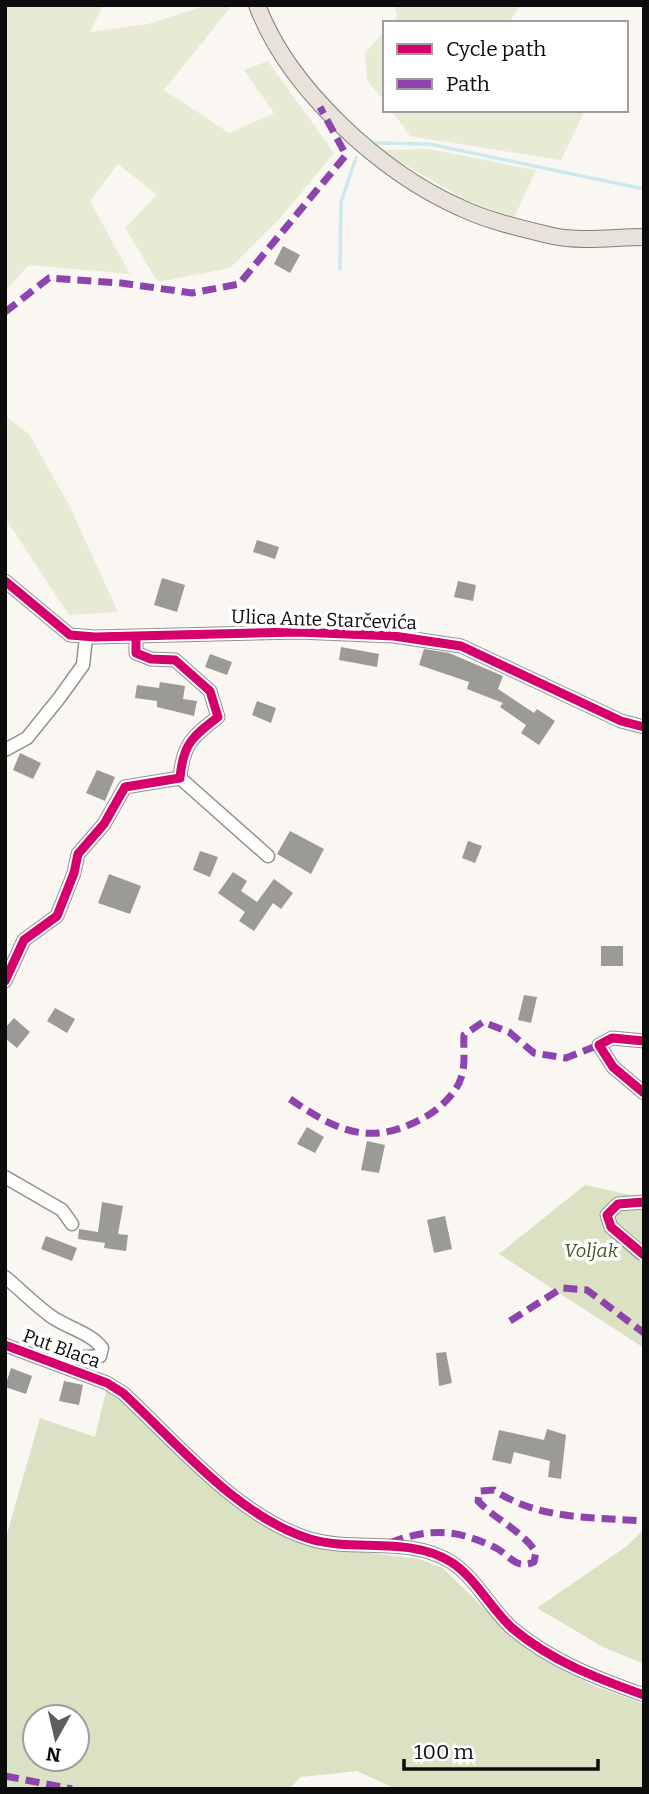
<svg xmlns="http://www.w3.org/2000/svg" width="649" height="1794" viewBox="0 0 649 1794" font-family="Bitter,serif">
	<rect width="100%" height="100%" fill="#faf6f2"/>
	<path fill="#e7ebd4" d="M5,5H103L90,32L148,24L208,5H229V9L164,90L229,133L274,113L244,70L268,61L334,153L282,216L230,268L158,282L125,228L157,195L118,164L90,201L130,274L29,265L5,291Z
		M394,5H520L509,23H391L397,17Z
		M385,30V102L367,80L365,53Z
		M391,110H585L561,160L410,136Z
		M430,149L536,170L514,218L469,202L380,150Z
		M5,416L29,434L70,507L118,612L69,615L5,518Z"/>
	<path fill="#dae2c3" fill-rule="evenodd" d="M585,1185L644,1198V1348L499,1254Z
		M106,1391L130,1407L249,1516L275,1532L312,1546L419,1559L443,1568L507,1631L560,1668L592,1685L644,1704V1789H396L357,1771L301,1777L289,1789H5V1541L40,1418L95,1437ZM35,1717H77V1759H35Z
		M644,1529V1664L603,1647L537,1608L627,1546Z"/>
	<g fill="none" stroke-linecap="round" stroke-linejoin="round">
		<path stroke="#cceaee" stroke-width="3.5" d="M373,143L429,144L644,189
			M340,269L341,202L356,158"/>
	</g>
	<path fill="#9c9a97" d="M283,246L300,255L290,273L274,264Z
		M257,540L279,547L275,559L253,552Z
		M162,578L185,585L177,612L154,605Z
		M458,581L476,585L473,601L454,597Z
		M341,647L379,654L377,667L339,660Z
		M424,649L449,653L503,676L498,689L534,713L537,709L555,721L539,745L521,733L526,725L500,707L503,703L467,689L469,682L419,665Z
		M210,654L232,662L227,675L205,667Z
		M160,682L185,686L183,699L197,701L194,716L157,707V701L135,698L137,685L159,688Z
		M257,701L276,708L271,723L252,715Z
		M20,753L41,763L33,779L13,770Z
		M97,770L115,777L105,801L86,793Z
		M290,831L324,849L311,874L277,854Z
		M468,841L482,846L475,863L462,858Z
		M200,851L218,857L210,877L193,870Z
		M233,872L247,881L241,891L257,902L274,879L293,893L281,909L273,903L254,931L239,921L245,912L218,893Z
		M109,874L141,886L130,914L98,903Z
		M601,946H623V966H601Z
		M524,995L537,997L531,1023L518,1020Z
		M55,1008L75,1019L67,1033L47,1021Z
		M14,1018L30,1032L17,1048L5,1038V1028Z
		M307,1127L324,1137L315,1153L297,1144Z
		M367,1141L385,1145L379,1173L361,1170Z
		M102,1202L123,1206L118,1234L128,1235L126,1251L104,1248L105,1243L78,1239L79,1229L98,1232Z
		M445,1216L452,1249L434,1253L427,1220Z
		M46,1236L77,1248L72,1261L41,1249Z
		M446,1352L452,1383L439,1386L436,1353Z
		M11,1368L32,1376L26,1394L5,1387Z
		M64,1381L83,1385L79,1405L59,1401Z
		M547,1429L566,1435L561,1479L548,1477L550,1461L514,1452L511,1464L492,1460L499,1430L544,1440Z"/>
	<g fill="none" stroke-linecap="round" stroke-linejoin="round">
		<defs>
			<path id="minor" d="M5,581L70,635L95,637L298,632L394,636L461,646L621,721L644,727
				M5,750L27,738L60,697L83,665L86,637
				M180,778L268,856
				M5,981L24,940L57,916L74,873L78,854L104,824L125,787L180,778C183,744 192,737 218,717L210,691L175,660L151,659L136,653V636
				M644,1041L612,1038L599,1045L613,1067L644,1093
				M5,1177L62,1210L72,1224
				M641,1253L611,1227L607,1215L618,1204L644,1202
				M5,1277C21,1290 35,1305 52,1317C68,1328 91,1333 102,1348L100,1356L47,1360
				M5,1345L107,1383L123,1393C177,1443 238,1517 310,1539C354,1552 410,1536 451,1562C474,1576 491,1609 512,1628C551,1661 596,1678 644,1695"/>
			<path id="major" d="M257,5C288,88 380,172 461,208C488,221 524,229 553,236C581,242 615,237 644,237"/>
		</defs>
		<use href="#minor" stroke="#939190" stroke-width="15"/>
		<use href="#major" stroke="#807f7d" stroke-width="18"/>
		<use href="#minor" stroke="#fefefd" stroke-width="12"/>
		<use href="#major" stroke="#e9e2da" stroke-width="16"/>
		<path stroke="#8e44ad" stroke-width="7" stroke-dasharray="14 7" stroke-linecap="butt" d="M5,312L49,278L121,283L192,293L239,284L346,155L320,107
			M290,1099C337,1131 370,1148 425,1117C438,1110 456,1094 461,1078C466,1066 463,1047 464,1035L483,1022L509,1032L534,1053L566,1058L599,1045
			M510,1321L562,1288L587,1290L644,1333
			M390,1543C414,1533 440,1529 465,1536C476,1539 486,1543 496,1548C511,1556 515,1570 534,1562L536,1552C521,1530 496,1520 478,1501L480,1491L494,1490C539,1520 591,1517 644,1521
			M5,1776L72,1789"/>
		<defs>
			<path id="cycleway" d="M5,581L70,635L95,637L298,632L394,636L461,646L621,721L644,727
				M5,981L24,940L57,916L74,873L78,854L104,824L125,787L180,778C183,744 192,737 218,717L210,691L175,660L151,659L136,653V636
				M644,1041L612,1038L599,1045L613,1067L644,1093
				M644,1202L618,1204L607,1215L611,1227L644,1255
				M5,1345L107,1383L123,1393C177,1443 238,1517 310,1539C354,1552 410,1536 451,1562C474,1576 491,1609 512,1628C551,1661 596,1678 644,1695"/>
		</defs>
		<use href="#cycleway" stroke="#fff" stroke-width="13"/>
		<use href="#cycleway" stroke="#d6006c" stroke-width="9"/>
	</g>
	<g text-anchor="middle" stroke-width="7" stroke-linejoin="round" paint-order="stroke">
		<g font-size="19" fill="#0c0c0c" stroke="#fff">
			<text transform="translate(324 619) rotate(2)" y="7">Ulica Ante Starčevića</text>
			<text transform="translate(62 1348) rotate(20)" y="7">Put Blaca</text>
		</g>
		<g font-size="19" font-style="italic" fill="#3c5b25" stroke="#fff">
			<text x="591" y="1257">Voljak</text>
		</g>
	</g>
	<rect width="649" height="1794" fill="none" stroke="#0c0c0c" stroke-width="14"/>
	<rect x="383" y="21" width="245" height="91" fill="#ffffff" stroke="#9e9e9e" stroke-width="2"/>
	<rect x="397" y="44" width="35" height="10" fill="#d6006c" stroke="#9e9e9e" stroke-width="2"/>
	<text x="446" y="56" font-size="21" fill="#0c0c0c">Cycle path</text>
	<rect x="397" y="79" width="35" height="10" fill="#8e44ad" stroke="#9e9e9e" stroke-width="2"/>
	<text x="446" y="91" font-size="21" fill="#0c0c0c">Path</text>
	<g transform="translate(56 1738) rotate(188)"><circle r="33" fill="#ffffff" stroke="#9e9e9e" stroke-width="2"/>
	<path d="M0-5L12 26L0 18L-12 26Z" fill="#5f5e5c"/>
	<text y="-10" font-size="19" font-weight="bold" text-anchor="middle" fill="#0c0c0c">N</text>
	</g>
	<path d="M404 1759v10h194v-10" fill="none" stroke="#0c0c0c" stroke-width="3.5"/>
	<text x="414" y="1759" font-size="21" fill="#0c0c0c" stroke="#ffffff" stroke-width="5" paint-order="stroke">100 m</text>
</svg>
